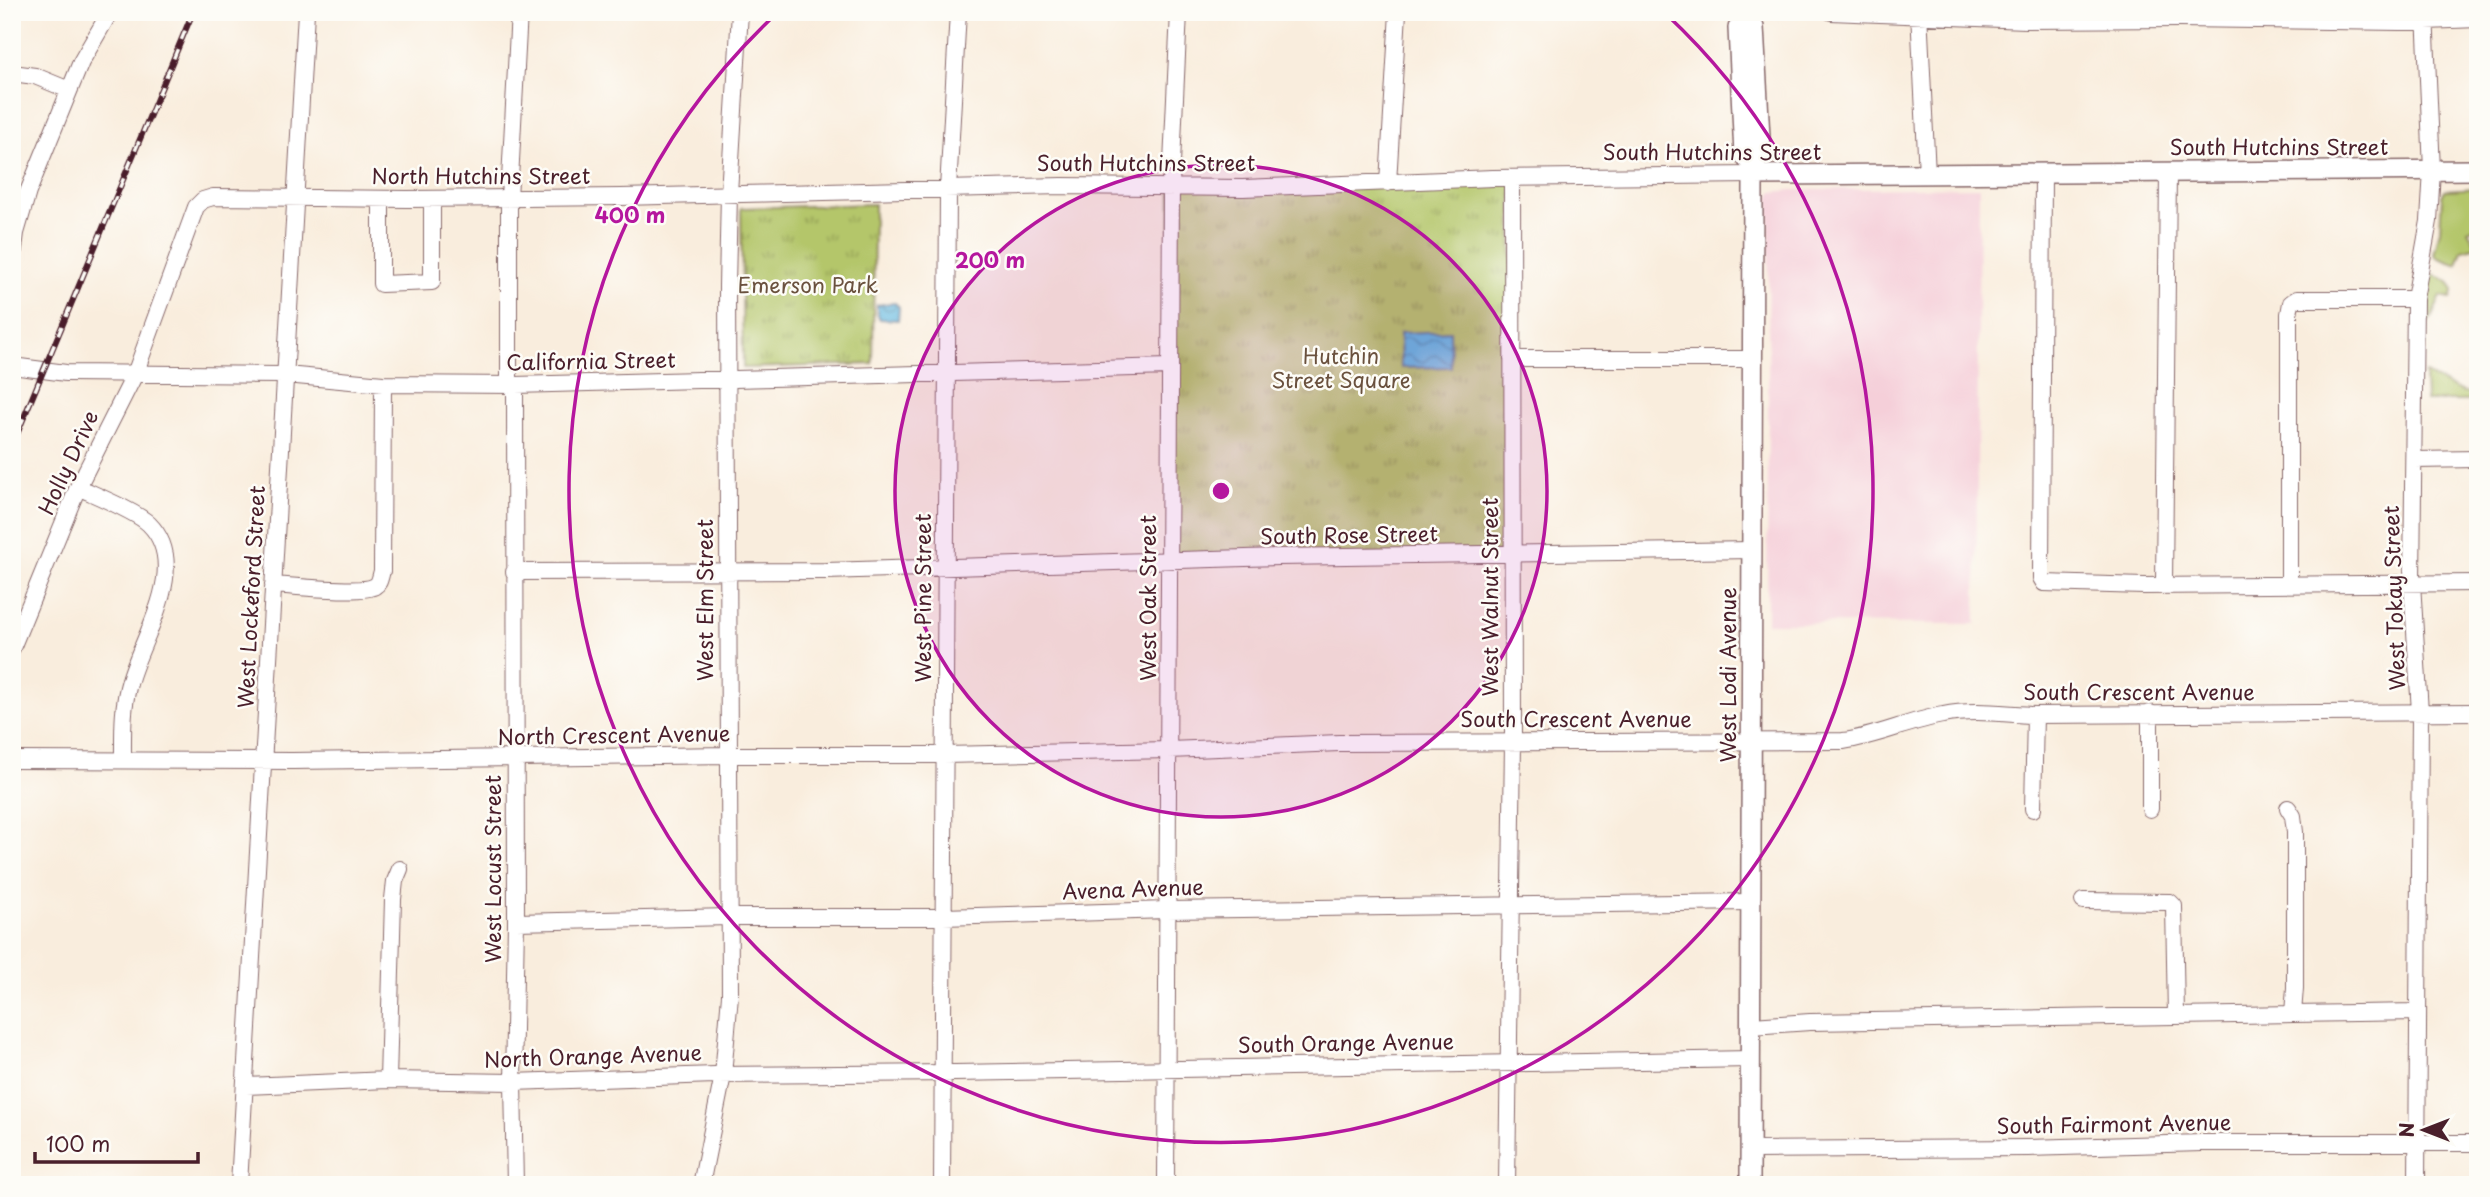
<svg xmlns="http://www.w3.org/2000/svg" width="2490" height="1197" viewBox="0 0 2490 1197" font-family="'Playpen Sans',sans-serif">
	<defs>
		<pattern id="park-tufts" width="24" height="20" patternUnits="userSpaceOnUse" patternTransform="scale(1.75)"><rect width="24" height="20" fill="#b4c66a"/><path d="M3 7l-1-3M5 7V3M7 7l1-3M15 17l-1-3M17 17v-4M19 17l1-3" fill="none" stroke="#94a057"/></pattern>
		<pattern id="water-waves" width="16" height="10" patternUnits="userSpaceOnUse" patternTransform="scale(1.75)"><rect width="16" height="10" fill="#65b9e1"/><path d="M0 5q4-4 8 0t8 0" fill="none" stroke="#5596b7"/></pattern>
	</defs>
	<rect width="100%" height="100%" fill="#fdfcf7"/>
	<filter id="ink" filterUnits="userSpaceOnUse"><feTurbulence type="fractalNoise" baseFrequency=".0143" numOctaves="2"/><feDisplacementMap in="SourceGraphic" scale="14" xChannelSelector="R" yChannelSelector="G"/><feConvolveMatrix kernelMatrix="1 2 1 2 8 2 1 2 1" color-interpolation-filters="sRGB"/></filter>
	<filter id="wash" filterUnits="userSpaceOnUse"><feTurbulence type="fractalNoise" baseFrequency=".00686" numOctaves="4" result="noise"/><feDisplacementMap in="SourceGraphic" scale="28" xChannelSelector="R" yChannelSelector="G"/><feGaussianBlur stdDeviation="1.57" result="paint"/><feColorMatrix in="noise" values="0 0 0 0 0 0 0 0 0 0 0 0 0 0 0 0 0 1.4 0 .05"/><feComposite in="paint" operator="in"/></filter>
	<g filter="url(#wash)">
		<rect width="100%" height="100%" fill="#f9eddd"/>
		<path fill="#f5cfd9" d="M1979,187L1976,624L1767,623L1769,197L1773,192L1792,190Z"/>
		<path fill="#b4c66a" stroke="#7f724a" stroke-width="2" d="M2478,188V226L2468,230L2477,246L2462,250L2457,265L2436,257L2434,254L2440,230L2442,196L2445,190Z
			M2428,274C2441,277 2459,282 2451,298L2441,296L2430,321L2425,323L2424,308Z
			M2425,374C2442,381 2458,394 2478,394V401H2426Z"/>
		<path fill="url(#park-tufts)" stroke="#7f724a" stroke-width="2" d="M1512,178L1511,553L1170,561L1171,185Z
			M874,204L873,364L743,368L741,208Z"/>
		<path fill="url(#water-waves)" stroke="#586c86" stroke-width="2" d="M895,303L899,307L898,320L880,319L877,314V305Z
			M1450,331L1451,367L1401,368L1400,333Z"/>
	</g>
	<g filter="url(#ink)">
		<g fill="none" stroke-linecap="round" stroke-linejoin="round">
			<defs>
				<path id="minor" d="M1831,12L2026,20L2179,19L2399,22L2478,19
					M1919,12L1927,174
					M12,73L35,76L69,90
					M2043,172L2041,578L2044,583L2144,586L2478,583
					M1388,183L1398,12
					M381,199V284L432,282V199
					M12,264L16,233L28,192L81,62L110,12
					M1512,359H1752
					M12,366L66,373L286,375L383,384L515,385L1170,367
					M509,385V198L519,12
					M2414,460L2478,459
					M78,487C95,495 137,512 149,524C191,566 143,634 130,680C122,706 123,733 123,760
					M514,572L826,571L1278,557L1753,550
					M2164,584L2168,171
					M2289,584V314L2291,303L2297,299H2415
					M273,585C292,586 363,594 375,586C380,583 380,577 382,571L383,384
					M12,648L78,487L135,374L196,207L203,200L213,197L407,199L621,197L1062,186L1243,188L1493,178L1753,175
					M2150,713V809
					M12,760L292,761L729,755H944L1169,750L1339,743L1843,741C1879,736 1908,721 1943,715C1973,709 2005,714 2035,715L2478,712
					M2288,808L2293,816L2295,832V988L2293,1013
					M2033,809L2035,715
					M2083,901L2170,902L2174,906L2176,1016
					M516,922L730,917H943L1167,910L1751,902
					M1752,1026L1810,1022L2418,1012
					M388,1080L393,899L395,881L400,869
					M246,1086L388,1080L513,1082L715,1075L955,1073L1751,1059
					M1751,1150L2028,1148L2202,1143H2478
					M239,1185L306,12
					M515,1185L513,1082L516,922L515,385
					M701,1185L723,1075L730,995L727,286L729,193L740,12
					M942,1185L948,189L958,12
					M1166,1185L1171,185L1179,12
					M1507,1185L1513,742L1512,178
					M2417,1185L2420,712L2412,583L2415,299L2429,221L2432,170L2425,12"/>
				<path id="major" d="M1745,12L1746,19L1738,28L1744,155L1753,166V175L1750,1185
					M1746,19L1754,27L1761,155L1753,166
					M1753,175L2478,170"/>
			</defs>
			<use href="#minor" stroke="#876769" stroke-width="18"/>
			<use href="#major" stroke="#876769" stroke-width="22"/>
			<use href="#minor" stroke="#fff" stroke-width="16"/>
			<use href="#major" stroke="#fff" stroke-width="19"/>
			<defs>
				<path id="rail" d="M12,446L193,12"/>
			</defs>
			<use href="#rail" stroke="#4a1f2b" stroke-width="6"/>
			<use href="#rail" stroke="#fdfcf7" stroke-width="3.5" stroke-dasharray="10" stroke-linecap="butt"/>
		</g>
	</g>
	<circle cx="1221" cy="491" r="326" fill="#b5179e" fill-opacity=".12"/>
	<g fill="none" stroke="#b5179e" stroke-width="3.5">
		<circle cx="1221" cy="491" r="326"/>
		<path d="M1666 14A652 652 0 1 1 776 14"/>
	</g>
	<g text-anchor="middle" stroke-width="5" stroke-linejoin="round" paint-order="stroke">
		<g font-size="21" fill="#4a1f2b" stroke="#fdfcf7">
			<text x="2279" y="155">South Hutchins Street</text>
			<text x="1712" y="160">South Hutchins Street</text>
			<text x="1146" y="171">South Hutchins Street</text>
			<text x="481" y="184">North Hutchins Street</text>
			<text transform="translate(591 362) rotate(-1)" y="7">California Street</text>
			<text transform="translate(69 463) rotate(-65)" y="7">Holly Drive</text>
			<text transform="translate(1349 536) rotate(-1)" y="7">South Rose Street</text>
			<text transform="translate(252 597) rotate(-87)" y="7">West Lockeford Street</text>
			<text transform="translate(1491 597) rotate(-90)" y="7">West Walnut Street</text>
			<text transform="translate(924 598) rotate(-90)" y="7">West Pine Street</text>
			<text transform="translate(1149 598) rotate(-90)" y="7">West Oak Street</text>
			<text transform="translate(2395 598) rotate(-92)" y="7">West Tokay Street</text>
			<text transform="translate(706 600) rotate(-90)" y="7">West Elm Street</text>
			<text transform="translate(1729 675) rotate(-90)" y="7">West Lodi Avenue</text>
			<text x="2139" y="700">South Crescent Avenue</text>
			<text x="1576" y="727">South Crescent Avenue</text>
			<text transform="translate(614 736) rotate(-1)" y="7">North Crescent Avenue</text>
			<text transform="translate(494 869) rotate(-90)" y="7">West Locust Street</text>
			<text transform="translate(1133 890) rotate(-2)" y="7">Avena Avenue</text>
			<text transform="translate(1346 1044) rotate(-1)" y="7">South Orange Avenue</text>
			<text transform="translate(593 1057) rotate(-2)" y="7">North Orange Avenue</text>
			<text transform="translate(2114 1125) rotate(-1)" y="7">South Fairmont Avenue</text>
		</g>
		<g font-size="21" fill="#6a513e" stroke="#fdfcf7">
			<text x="808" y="293">Emerson Park</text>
			<text x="1341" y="364">Hutchin<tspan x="1341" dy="24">Street Square</tspan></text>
		</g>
	</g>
	<circle cx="1221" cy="491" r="10" fill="#b5179e" stroke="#fdfcf7" stroke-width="3.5"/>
	<g font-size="21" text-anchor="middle" font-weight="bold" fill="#b5179e" stroke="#fdfcf7" stroke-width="5" stroke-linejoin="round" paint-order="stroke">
		<text x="630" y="223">400 m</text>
		<text x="990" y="268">200 m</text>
	</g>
	<rect width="2490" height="1197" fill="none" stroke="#fdfcf7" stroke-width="42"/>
	<g transform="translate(2424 1130) rotate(270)" stroke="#fdfcf7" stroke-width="5" paint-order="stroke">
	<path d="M0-5L12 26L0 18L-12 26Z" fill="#4a1f2b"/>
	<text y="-10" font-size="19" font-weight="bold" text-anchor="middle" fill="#4a1f2b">N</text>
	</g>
	<path d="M35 1152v10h163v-10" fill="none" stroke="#4a1f2b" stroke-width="3.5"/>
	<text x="46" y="1152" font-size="21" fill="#4a1f2b" stroke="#fdfcf7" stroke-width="5" paint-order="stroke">100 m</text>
</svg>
